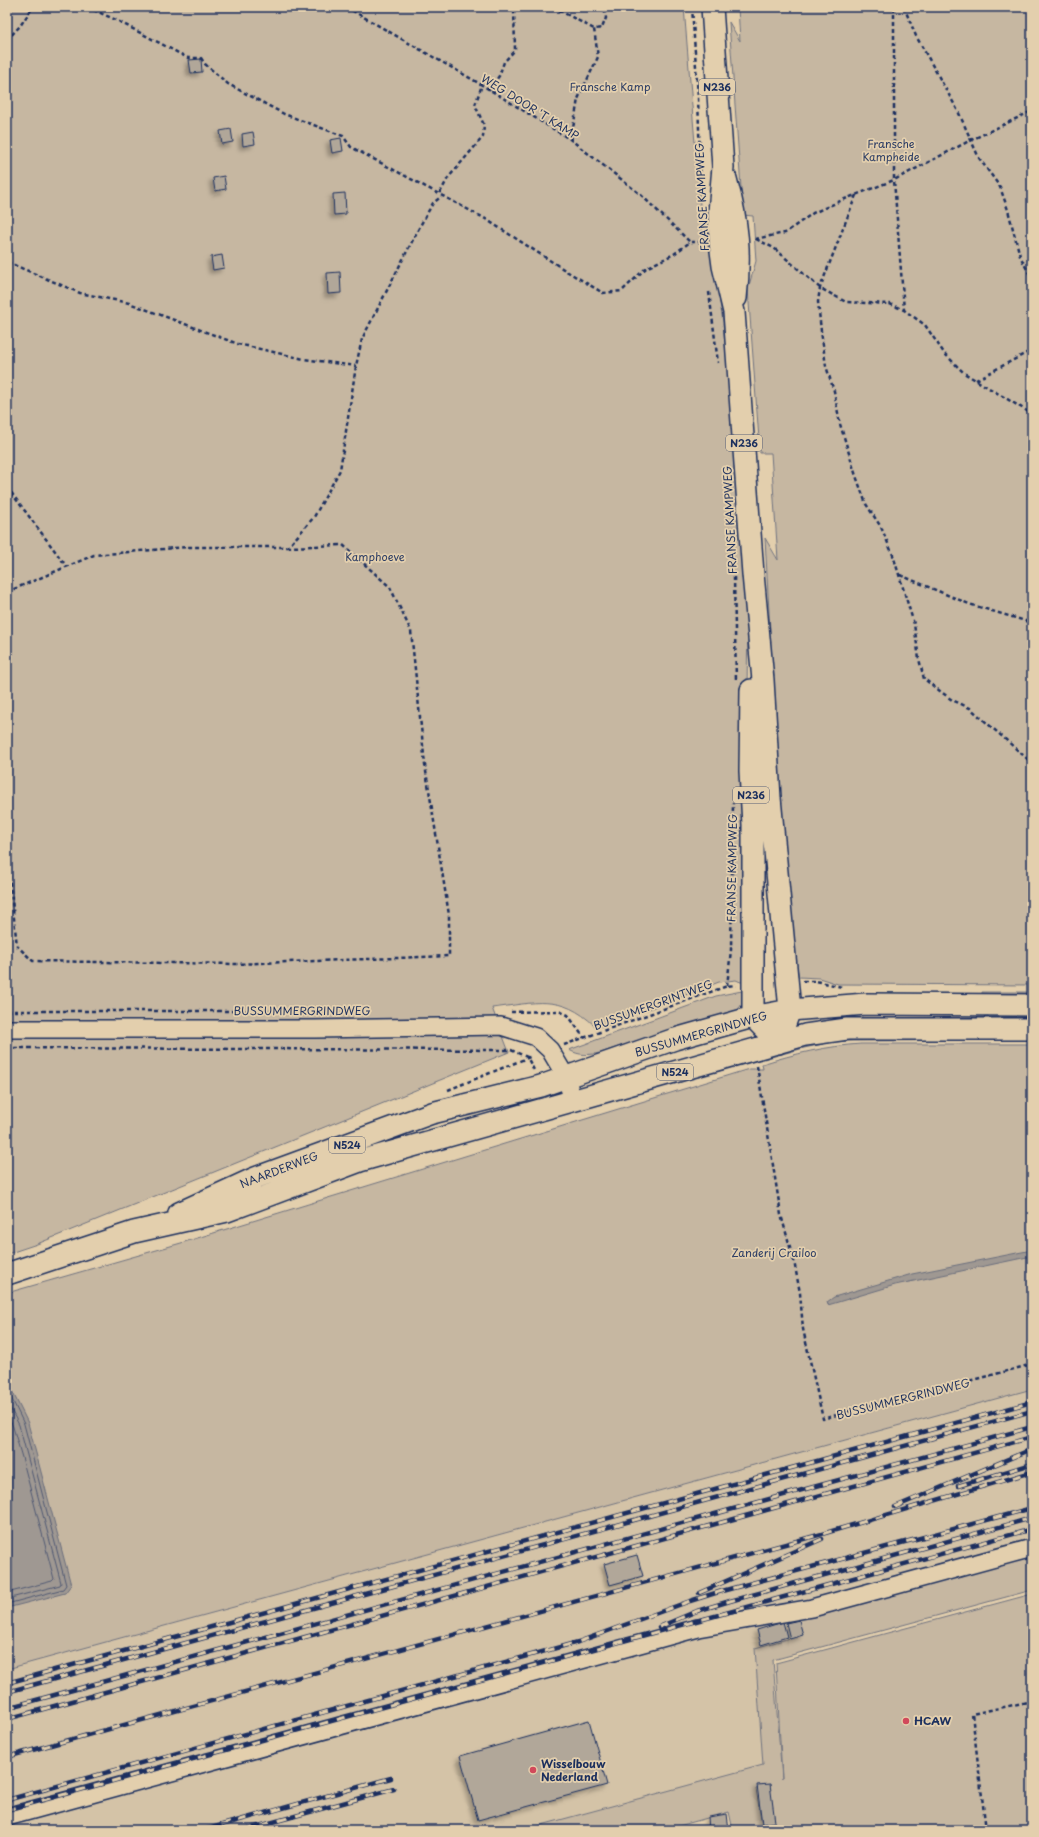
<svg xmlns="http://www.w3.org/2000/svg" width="1039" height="1837" viewBox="0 0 1039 1837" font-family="'Playpen Sans',sans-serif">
	<defs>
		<filter id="shadow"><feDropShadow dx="-3.5" dy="3.5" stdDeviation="2" flood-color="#0004"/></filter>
	</defs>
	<rect width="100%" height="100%" fill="#e3cfad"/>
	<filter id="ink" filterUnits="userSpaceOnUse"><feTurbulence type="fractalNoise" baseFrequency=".025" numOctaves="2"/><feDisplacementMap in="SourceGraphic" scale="8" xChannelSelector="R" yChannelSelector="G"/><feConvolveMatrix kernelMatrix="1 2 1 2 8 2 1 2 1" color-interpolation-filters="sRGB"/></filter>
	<g filter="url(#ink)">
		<path fill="#d4c3a7" d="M1032,1389V1555L793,1620L798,1636L755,1648L764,1765L523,1830H7V1669Z"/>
		<path fill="#c6b7a1" stroke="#707380" d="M7,7H684L702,230L712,252L723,322L744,543L748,615L743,983L736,980L719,982L605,1026H595C561,993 535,1003 492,1008L509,1052L37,1244L7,1254Z
			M738,7H1032V985L838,984L819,978L799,977L792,944L779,796L765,538L778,560L771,453H760L748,289L756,261L753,216L743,215L729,22L740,41Z
			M747,990L745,1000L736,1012L688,1024L600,1053C588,1055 580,1056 569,1050L716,996Z
			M982,992H1032V997L982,993Z
			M1032,1036V1040L852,1041L833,1042L804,1048L764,1059V1057L799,1046L844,1038Z
			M861,1044H1032V1389L7,1669V1293L181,1243L749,1069H763L762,1064C794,1054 827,1046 861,1044Z
			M1032,1555V1590L773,1660L782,1779L776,1663L1032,1594V1830H766L760,1787L756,1789L763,1830H733L729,1812L675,1827L670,1830H523L763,1765L755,1648L798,1636L793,1619Z"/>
		<path fill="#9f9892" stroke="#6a6e7d" d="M1032,1250V1256L895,1285L828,1305L827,1302L834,1297L912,1274Z
			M7,1375L12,1391L28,1423L71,1585L65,1593L7,1608Z"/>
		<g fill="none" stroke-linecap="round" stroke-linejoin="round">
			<path stroke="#505973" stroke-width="1" d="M7,1389L24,1424L66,1585L63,1589L7,1604
				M7,1402L19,1425L61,1583L60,1585L7,1599
				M7,1413L13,1427L23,1461L54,1579L52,1581L7,1593"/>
		</g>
		<path fill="#b1a799" stroke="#1b2f5e" filter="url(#shadow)" d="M201,59L202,72L191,73L189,60Z
			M231,129L233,142L222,144L220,131Z
			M253,132L255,144L243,146L242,134Z
			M341,138L343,151L332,153L330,140Z
			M224,176L226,189L215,191L213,178Z
			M345,193L346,214L334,215L333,194Z
			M222,255L224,268L213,270L211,257Z
			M340,272L341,293L328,294L327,273Z
			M637,1555L643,1576L610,1585L604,1564Z
			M799,1620L803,1635L790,1639L786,1623Z
			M783,1622L787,1637L761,1645L757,1630Z
			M589,1720L607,1785L478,1820L460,1756Z
			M770,1784L775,1822L762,1824L757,1785Z
			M727,1814L729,1830H709L708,1817Z"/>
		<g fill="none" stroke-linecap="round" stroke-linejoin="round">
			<defs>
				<path id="minor" d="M7,1029H315L501,1026L536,1037L550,1050L566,1077L573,1101
					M7,1817L698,1628L812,1608L1032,1548"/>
				<path id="major" d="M712,7L723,167L719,212L720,243L723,266L734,312L753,574L763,680L770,798L790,1010L778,1043
					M726,179C738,223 741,253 736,298
					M751,690L750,771L753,825V1017L778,1043
					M179,1213L255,1178L432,1113L541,1086L675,1039L753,1017L790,1010L866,1004L1032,1005
					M7,1274L134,1232L227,1211L360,1161L805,1035L847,1029H1032"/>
			</defs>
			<use href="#minor" stroke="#1b2f5e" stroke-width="20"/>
			<use href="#major" stroke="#1b2f5e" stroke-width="24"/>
			<path stroke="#1b2f5e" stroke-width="2.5" stroke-dasharray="4 3" stroke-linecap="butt" d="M87,7L116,20L188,58H201L205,64L228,84L284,114L343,136L351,147L484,218L568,272L603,293L622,291L646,268L674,254L690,242H702
				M346,7L482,85L571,140L640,194L690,242
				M553,7L594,29L602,28L606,18L604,7
				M692,7L698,97L701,194
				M894,7V180L904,310
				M904,7L916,36L958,111L979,158L1000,187L1008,210L1020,256L1032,279
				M7,40L20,26L33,7
				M489,90L499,76L504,62L515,50L514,7
				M571,140L578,99L598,57L594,29
				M440,193L448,178L483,137L484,125L475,105L482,85
				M856,195L820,288L818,302L821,331L826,366L834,391L840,424L855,473L866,504L881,527L893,555L914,624L919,659L924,679L952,700L970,708L1032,763
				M755,239L785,233L813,213L845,199L894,180L971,140L1032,111
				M756,239L774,248L820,288L846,302L890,304L904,310L925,325L944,353L964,373L1032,414
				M7,262L80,293L129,303L238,344L304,359L356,366
				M709,292L718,363
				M976,380L1032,350
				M7,487L67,567
				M900,575L969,604L1032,623
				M734,577L736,682
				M7,592L94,555L187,547H288L314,517L340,470L356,366L362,339L420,226L433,203L442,196
				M7,854L17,946L33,961L235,964L449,956V915L425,765L411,631L390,587L343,545L288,547
				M803,981H816L842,987
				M727,986L731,950L733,803
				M7,1011H338
				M511,1012L559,1011L568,1015L584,1038
				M564,1045L727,986L736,985
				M7,1048L511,1050L527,1057L534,1070
				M757,1066L781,1215L794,1261L800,1293L803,1329L823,1419C892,1398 963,1384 1032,1364
				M448,1090L532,1056
				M986,1830L972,1714L1032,1701"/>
			<use href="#minor" stroke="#e3cfad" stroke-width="17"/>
			<use href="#major" stroke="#e3cfad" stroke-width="21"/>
			<defs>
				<path id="rail" d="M958,1486L1032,1464
					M895,1507L1032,1449
					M699,1593L822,1539
					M659,1627L697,1611L730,1601L1032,1518
					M7,1683L1032,1402
					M7,1692L1032,1411
					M7,1708L1032,1427
					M7,1719L1032,1437
					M7,1757L822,1534L1032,1472
					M7,1800L578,1642L690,1601L722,1591L1032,1508
					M7,1810L1032,1529
					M204,1830L391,1778
					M244,1830L394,1789"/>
			</defs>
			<use href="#rail" stroke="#1b2f5e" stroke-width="4.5"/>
			<use href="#rail" stroke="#e3cfad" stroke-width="3" stroke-dasharray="9" stroke-linecap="butt"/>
		</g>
	</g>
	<g fill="#d1495b" stroke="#e3cfad" stroke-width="1.5">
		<circle cx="906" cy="1721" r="4"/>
		<circle cx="533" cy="1770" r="4"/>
	</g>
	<g text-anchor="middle" stroke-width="3.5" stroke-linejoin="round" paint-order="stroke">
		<g fill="#e3cfad" stroke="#575f76" stroke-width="1">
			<rect x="699" y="79" width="36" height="16" rx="3"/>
			<rect x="726" y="435" width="36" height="16" rx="3"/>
			<rect x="733" y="787" width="36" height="16" rx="3"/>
			<rect x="657" y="1064" width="36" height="16" rx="3"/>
			<rect x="329" y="1137" width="36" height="16" rx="3"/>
		</g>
		<g font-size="10" font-weight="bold" fill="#1b2f5e">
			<text x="717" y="91">N236</text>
			<text x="744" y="447">N236</text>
			<text x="751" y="799">N236</text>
			<text x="675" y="1076">N524</text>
			<text x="347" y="1149">N524</text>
		</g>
		<g font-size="11" fill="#2c3d65" stroke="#e3cfad">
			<text x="610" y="91">Fransche Kamp</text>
			<text x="891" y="148">Fransche<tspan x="891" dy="13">Kampheide</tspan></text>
			<text x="375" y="561">Kamphoeve</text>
			<text x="774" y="1257">Zanderij Crailoo</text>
		</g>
		<g font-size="11" fill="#1b2f5e" stroke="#e3cfad">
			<text transform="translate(530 107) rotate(32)" y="4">WEG DOOR 'T KAMP</text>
			<text transform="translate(702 197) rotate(-93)" y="4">FRANSE KAMPWEG</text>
			<text transform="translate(730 520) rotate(-93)" y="4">FRANSE KAMPWEG</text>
			<text transform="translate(732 868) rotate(-89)" y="4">FRANSE KAMPWEG</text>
			<text transform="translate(653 1005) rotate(-20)" y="4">BUSSUMERGRINTWEG</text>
			<text x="302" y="1015">BUSSUMMERGRINDWEG</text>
			<text transform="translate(701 1034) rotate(-16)" y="4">BUSSUMMERGRINDWEG</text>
			<text transform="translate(279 1170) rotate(-21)" y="4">NAARDERWEG</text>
			<text transform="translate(903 1399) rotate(-14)" y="4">BUSSUMMERGRINDWEG</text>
		</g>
		<g font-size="11" font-weight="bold" fill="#1b2f5e" stroke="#e3cfad" text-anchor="start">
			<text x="914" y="1725">HCAW</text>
			<text x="541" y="1768">Wisselbouw<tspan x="541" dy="13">Nederland</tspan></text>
		</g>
	</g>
	<rect width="1039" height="1837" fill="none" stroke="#e3cfad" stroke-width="24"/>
	<rect x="12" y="12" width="1015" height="1813" fill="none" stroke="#1b2f5e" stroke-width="1.5" filter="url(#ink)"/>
</svg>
